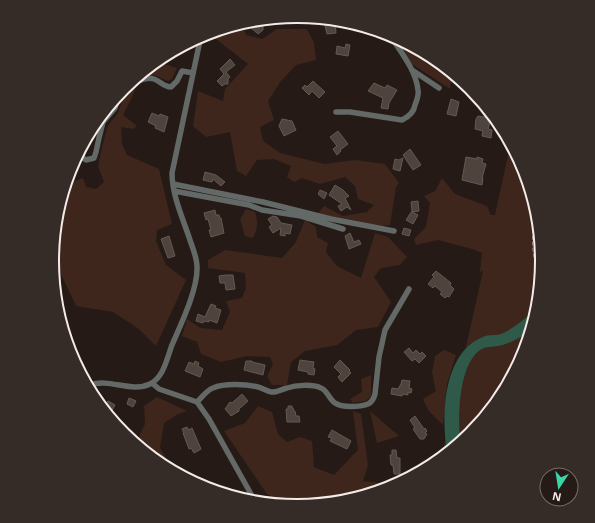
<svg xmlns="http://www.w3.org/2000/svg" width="595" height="523" viewBox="0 0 595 523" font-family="'Noto Sans',sans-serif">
	<rect width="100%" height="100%" fill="#251a16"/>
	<path fill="#3e261c" d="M243,27L246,35L262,39L277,29H307L314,43L316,60L296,65L281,81L268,101L274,120L260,127L263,141L280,153L325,164L355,160L385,164L399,183L396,187L390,225L380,226L318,214L324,206L343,216L367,212L374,205L358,199L355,186L345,177L320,184L302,178L294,182L287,177L291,166L274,159L257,160L246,176L237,171L230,132L206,137L193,126L198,91L223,101L225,89L248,64L211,35L212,33Z
		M398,39L452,75L450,89L412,64Z
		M163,62L164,64L177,68L172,79L168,81L154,75H143Z
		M136,89L123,115L137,126L133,129L121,127L122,144L127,155L159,169L172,224L157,230L156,241L166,265L186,280L156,346L139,329L113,312L76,306L53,257L68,182H73L83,178L86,187L96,189L104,182L98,166L102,147L108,125L118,113L125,93Z
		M510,146L524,168L543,262L524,356L471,435L442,454L483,271L480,272L482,253L472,249L438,240L416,245L414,239L426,227L430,203L424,196L435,191L442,178L455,194L487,206L491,215H495Z
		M246,209L255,212C258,221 258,229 253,238L245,236L240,219Z
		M305,220L316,227L317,237L328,243L326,252L337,266L361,278L375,233L388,237L407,257L400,265L381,268L374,277L391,302L378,327L356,330L337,345L305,351L291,362L287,385H272L267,376L273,364L270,357L247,356L221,362L201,354L197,342L182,336L187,319L200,328L222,330L230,312L226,301L242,298L246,288L245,273L208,268V260L225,250L282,258L296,242Z
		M444,350L456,355L447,384L443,425L428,410L423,399L436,391L432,373L435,356Z
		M371,375V396L366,401L353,403L350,399L362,392L361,379Z
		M157,397L187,411L178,414L164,423L160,448L171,466L136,443L145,424L144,406Z
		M258,406L272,412L278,434L287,442L300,437L312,441L314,467L334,475L358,450L353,411L361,414L368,465L363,481L397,485L391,488L297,507L291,506L267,494L224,431L245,423Z
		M370,411L399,436L377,443Z"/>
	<path fill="#2f5a4a" d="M533,311C532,316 532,324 530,329C526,336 506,345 498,346C492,347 486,346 480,350C458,366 458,417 460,442L447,451C441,416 443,352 483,337C489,334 495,336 501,334C513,329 524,320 533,311Z"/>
	<path fill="#4f433e" stroke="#655953" d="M324,21L335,23L336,33L327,34Z
		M267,22L263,26V30L258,34L249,26Z
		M346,44L350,45L348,56L336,54L337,46L345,48Z
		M230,59L235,65L226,72L230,77L228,79V84H225L222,86L217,81L224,74L220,69Z
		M313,81L325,92L319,98L312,91L309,95L302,88L305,85L307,87Z
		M374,83L385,88L387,85L397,90L389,103L388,109L381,108L383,98L368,91Z
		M451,99L459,102L456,116L447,114Z
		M152,113L159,116L160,114L168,117L164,132L155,128L156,126L148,122Z
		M478,116L489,118L488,121L490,122L488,129L492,130L491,138L482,136L483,131L475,129L476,119Z
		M282,119L292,121L296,130L284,136L279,126Z
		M338,131L348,144L340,150L341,151L337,155L333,149L337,146L330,137Z
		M410,149L421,165L413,170L403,155Z
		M466,157L477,159V157L483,159L482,163L486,164L482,178H483L482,185L462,180Z
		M403,158L400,171L393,169L395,159L399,160Z
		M205,172L216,175L225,182L221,186L213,179L212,182L203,180Z
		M335,185L343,190L349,196L345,198L351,210L347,207L341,211L338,206L342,204L329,195Z
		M320,190L327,193L324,199L318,194Z
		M418,201L419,211L412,212L418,215L413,224L406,220L412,211L411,202Z
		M215,210L216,215H219L220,218H221L224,233L211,237L209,230H211L208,219L206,220L204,213Z
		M273,216L277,217L281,223L292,225L290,234L285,233V236L280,235L281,228L273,233L269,227L272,225L268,219Z
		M404,228L411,230L409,236L402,234Z
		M350,233L354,242L359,240L361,244L349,249L345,236Z
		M169,236L175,256L168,258L161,239Z
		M436,271L451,283L450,285L454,289L449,297L447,296L445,298L440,294L442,292L435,286L433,288L428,284L434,277L432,275Z
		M226,275H233L235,289L226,290L225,283H220L219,276Z
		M211,304L216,306L215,308L221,310L217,323L209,320V322L204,321L203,323L196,321L198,314L205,317Z
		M409,348L413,353L416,350L420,354L422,352L426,356L419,363L415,359L412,361L404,352Z
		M300,360L314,362L313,368L315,369L314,375L308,374V372L298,370Z
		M340,360L350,370L349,371L351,373L342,382L338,377L341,374L334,367Z
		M195,361L199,363L198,366L203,369L200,377L185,371L189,362L194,364Z
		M246,361H252V362L265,365L263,375L244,370Z
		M402,380L410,381L409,388L412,389L411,393L408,392V395L403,394L402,396L391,394L392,388L398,389L401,384Z
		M242,394L248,401L239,409V411L231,416L225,409L230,402L232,403Z
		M129,398L136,401L133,407L127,404Z
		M108,401L115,405L110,414L105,407Z
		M288,406H292V408H293L294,411H295L296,416H299L300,422H287L286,409H288Z
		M415,416L424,429L425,428L427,431L425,433L427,434L424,439H420L413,429L415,428L410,420Z
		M187,427L189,430L192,428L201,449L194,453L191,448L189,449L183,433H184L182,429Z
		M332,430L351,441L347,449L330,441L332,438L328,437Z
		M392,450H396L397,458H400V474H394L393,465H391L390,455H392Z"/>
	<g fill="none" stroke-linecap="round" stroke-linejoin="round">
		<path stroke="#8b817e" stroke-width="1" stroke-dasharray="4 2" stroke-linecap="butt" d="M532,206V210L533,213
			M535,224C529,240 535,265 539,282"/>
		<path stroke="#636966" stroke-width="5.5" d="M412,70L439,88
			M123,89C129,84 145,76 154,79C160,81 164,87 171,87L177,81L182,71L193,73
			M336,112H350L402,120C408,117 414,112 415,105C417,100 419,95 418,90C416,70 400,51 390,35
			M81,152L83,158L86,160L94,158L96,152L99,138L103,122L115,108L119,95
			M173,184L263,202L331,219L394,231
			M174,191L249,205L262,210L301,216L343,229
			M65,326L79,368
			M152,383L159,389L197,402C202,397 207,390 213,388C224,383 246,384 258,387C263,388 268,392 273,392C277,392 283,389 287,388C296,385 312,384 321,388C327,390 329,399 335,403C342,408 360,407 368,404C372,402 374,398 375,394L379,357L385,330L409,289
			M90,385C110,378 131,393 150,384C164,377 167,358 172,345C181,324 198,289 197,267C197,259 194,251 191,243C184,221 172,196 172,173L201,36
			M197,402L209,419L251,494"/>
	</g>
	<path d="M0 0H595V523H0ZM59 261a238 238 0 1 1 476 0a238 238 0 1 1-476 0Z" fill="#352b27" fill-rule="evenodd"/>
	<path fill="none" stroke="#f3ebe8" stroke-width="2" d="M59 261a238 238 0 1 1 476 0a238 238 0 1 1-476 0Z"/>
	<g transform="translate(559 487) rotate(192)"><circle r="19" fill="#251a16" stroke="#776e6a"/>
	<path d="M0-3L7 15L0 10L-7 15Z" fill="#3ad4a5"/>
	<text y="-6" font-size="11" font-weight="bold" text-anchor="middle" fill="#f3ebe8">N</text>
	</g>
</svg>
